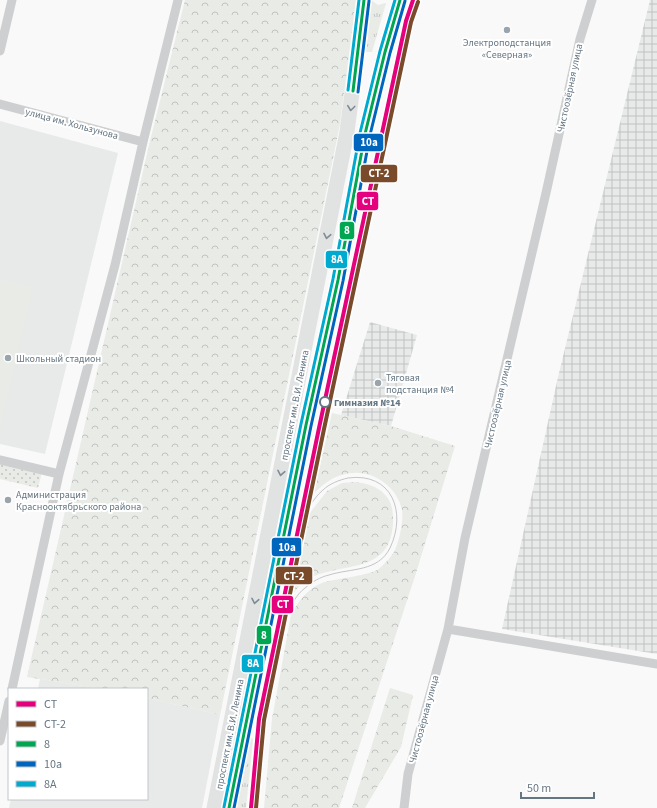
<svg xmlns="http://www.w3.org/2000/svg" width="657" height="808" viewBox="0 0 657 808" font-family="'Source Sans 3',sans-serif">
	<defs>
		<pattern id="industrial-grid" width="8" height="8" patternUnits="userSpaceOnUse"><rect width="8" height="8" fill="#e8e9e9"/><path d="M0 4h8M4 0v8" fill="none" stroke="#c0c1c2"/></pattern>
		<pattern id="grass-tufts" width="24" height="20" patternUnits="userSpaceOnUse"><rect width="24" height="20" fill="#e8ebe6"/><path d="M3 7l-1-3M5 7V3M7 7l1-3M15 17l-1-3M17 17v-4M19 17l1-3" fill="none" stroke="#c0c3c0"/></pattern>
		<pattern id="forest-crowns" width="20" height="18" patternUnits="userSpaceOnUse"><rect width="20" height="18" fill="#e8ebe6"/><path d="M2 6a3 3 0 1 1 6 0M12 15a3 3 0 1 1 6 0" fill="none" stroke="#c0c3c0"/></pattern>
		<pattern id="garden-dots" width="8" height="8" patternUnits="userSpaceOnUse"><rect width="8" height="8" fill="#e8ebe6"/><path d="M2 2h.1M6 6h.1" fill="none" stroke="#c0c3c0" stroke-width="1.8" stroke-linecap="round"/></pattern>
	</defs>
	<rect width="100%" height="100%" fill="#f9f9f9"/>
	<path fill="#e8e9e9" d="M0,121L118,153L45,454L0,444Z
		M40,679L102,689H38Z
		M147,698L220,715L202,808H9L11,799H147Z"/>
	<path fill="url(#industrial-grid)" d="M650,0H657V654L502,629L558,377Z
		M370,322L417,335L391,426L341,415Z"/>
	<path fill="url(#grass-tufts)" d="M371,0L378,5L386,3L372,52H366Z
		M250,737L253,739L246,808H237Z"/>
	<path fill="url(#forest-crowns)" d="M185,0H356L340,124L220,715L147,698V689H102L27,677L149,145Z
		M332,413L391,426L455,446L416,573L339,808H264L272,719L291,615C298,602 307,589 322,583C336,578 371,576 380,568C383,565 386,562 389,559C390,557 393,554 394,552C399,542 404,521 402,510C397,484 367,466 342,475C330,478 323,485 314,493Z
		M354,482C366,483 378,486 386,496C393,504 393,513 393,522C391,578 337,560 305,581C301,584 297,589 294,592L309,514L327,491L342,483Z
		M390,688L413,695L401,747L365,808H352Z"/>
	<path fill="url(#garden-dots)" d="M0,462L42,472L38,488L0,479Z"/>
	<path fill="#e8ebe6" d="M0,279L33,287L0,428Z"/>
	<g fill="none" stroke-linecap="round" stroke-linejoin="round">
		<path stroke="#cecfd0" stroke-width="9" d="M0,51L12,0
			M0,104L143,142
			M0,460L59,474
			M448,629L657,664
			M12,689L59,474L115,265L143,142L178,0
			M0,741L9,701
			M404,808L408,774L448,629L465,538L546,193L580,39L592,0"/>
		<path stroke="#e1e2e2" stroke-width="15" d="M214,808L347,132L364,0
			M229,808L306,425L338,280L365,134L385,52L400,0"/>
		<path stroke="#c3c5c6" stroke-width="1" d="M287,612C292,604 297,594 305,588C312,582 320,577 329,575C351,568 378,572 390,548C407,512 392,472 348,478C339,480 329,484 323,490C312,499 305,515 298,528"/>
		<defs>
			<path id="bus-1" d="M353,91L364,0
				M229,808L306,425L338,280L365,134L385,52L400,0"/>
			<path id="bus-2" d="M358,92L369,1
				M234,808L311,426L343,281L370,135L390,53L405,1"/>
			<path id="bus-3" d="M348,90L359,0
				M224,807L301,424L333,279L360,133L380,51L395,0"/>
		</defs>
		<use href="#bus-1" stroke="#fff" stroke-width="6"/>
		<use href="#bus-2" stroke="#fff" stroke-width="6"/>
		<use href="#bus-3" stroke="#fff" stroke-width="6"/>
		<use href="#bus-1" stroke="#00a651" stroke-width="3"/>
		<use href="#bus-2" stroke="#0065bd" stroke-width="3"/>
		<use href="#bus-3" stroke="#00a9ce" stroke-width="3"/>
		<defs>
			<path id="rail-1" d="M251,808L259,719L319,428L406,21L413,0"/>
			<path id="rail-2" d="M256,808L264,720L324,429L411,22L418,2"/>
		</defs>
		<use href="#rail-1" stroke="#fff" stroke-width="7"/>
		<use href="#rail-2" stroke="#fff" stroke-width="7"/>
		<use href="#rail-1" stroke="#e5007d" stroke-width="4"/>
		<use href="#rail-2" stroke="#7a4b2a" stroke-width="4"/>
	</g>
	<defs><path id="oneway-chevron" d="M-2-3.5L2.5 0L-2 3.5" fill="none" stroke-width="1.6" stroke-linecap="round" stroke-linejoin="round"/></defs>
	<g stroke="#7e8c96">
		<use href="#oneway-chevron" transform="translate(351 108) rotate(97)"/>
		<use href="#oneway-chevron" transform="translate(327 236) rotate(101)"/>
		<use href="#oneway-chevron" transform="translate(281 473) rotate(101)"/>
		<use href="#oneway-chevron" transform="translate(255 601) rotate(101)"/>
	</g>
	<g fill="#99a4ac" stroke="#fff" stroke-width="1.5">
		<circle cx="507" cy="30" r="4"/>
		<circle cx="8" cy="358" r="4"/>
		<circle cx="378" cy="383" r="4"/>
		<circle cx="8" cy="500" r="4"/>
	</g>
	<circle fill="#fff" stroke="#657683" stroke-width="2" cx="325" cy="402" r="5"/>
	<g text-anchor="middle" stroke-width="4" stroke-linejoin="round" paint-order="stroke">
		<g font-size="10" fill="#657683" stroke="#fff" text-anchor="start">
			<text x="507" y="46" text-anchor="middle">Электроподстанция<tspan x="507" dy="12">«Северная»</tspan></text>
			<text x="16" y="362">Школьный стадион</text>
			<text x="386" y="381">Тяговая<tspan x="386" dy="12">подстанция №4</tspan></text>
			<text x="16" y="498">Администрация<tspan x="16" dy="12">Краснооктябрьского района</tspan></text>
		</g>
		<g font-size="10" fill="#657683" stroke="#fff">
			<text transform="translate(569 88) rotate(-78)" y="4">Чистоозёрная улица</text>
			<text transform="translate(72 123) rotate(15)" y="4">улица им. Хользунова</text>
			<text transform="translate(497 404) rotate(-77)" y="4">Чистоозёрная улица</text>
			<text transform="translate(294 405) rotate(-79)" y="4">проспект им. В.И. Ленина</text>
			<text transform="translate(423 719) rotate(-75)" y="4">Чистоозёрная улица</text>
			<text transform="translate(229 734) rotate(-79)" y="4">проспект им. В.И. Ленина</text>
		</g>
		<g font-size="10" font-weight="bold" fill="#657683" stroke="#fff" text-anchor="start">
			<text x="334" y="406">Гимназия №14</text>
		</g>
	</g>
	<g stroke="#fff" stroke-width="1.5">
		<rect x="353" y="133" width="31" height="19" rx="4" fill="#0065bd"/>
		<rect x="360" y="164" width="38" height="19" rx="4" fill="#7a4b2a"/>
		<rect x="356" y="191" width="23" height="20" rx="4" fill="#e5007d"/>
		<rect x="339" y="221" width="16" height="19" rx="4" fill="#00a651"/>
		<rect x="325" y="250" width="23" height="19" rx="4" fill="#00a9ce"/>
		<rect x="271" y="537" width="31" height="20" rx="4" fill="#0065bd"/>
		<rect x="275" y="566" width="38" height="19" rx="4" fill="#7a4b2a"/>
		<rect x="271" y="595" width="23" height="19" rx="4" fill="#e5007d"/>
		<rect x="256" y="625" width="16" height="20" rx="4" fill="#00a651"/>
		<rect x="241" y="654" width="23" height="19" rx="4" fill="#00a9ce"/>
	</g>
	<g font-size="11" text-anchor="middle" font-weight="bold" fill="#fff">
		<text x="369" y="146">10а</text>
		<text x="379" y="177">СТ-2</text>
		<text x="368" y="205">СТ</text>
		<text x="347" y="234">8</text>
		<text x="337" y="263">8А</text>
		<text x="287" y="551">10а</text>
		<text x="294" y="580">СТ-2</text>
		<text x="283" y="608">СТ</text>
		<text x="264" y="639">8</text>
		<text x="253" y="667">8А</text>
	</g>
	<rect x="8" y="688" width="140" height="112" fill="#ffffff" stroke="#c1c8cd"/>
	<rect x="16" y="701" width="20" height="6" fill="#e5007d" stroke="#c1c8cd"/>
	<text x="44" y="708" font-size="12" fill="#657683">СТ</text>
	<rect x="16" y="721" width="20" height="6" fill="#7a4b2a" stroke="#c1c8cd"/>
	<text x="44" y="728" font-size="12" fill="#657683">СТ-2</text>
	<rect x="16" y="741" width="20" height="6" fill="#00a651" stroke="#c1c8cd"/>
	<text x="44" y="748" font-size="12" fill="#657683">8</text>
	<rect x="16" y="761" width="20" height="6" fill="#0065bd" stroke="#c1c8cd"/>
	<text x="44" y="768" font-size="12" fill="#657683">10а</text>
	<rect x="16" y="781" width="20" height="6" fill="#00a9ce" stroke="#c1c8cd"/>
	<text x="44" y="788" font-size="12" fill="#657683">8А</text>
	<path d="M521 792v6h73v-6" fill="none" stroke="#657683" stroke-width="2"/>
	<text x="527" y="792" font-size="12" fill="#657683" stroke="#ffffff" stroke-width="3" paint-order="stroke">50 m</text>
</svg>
